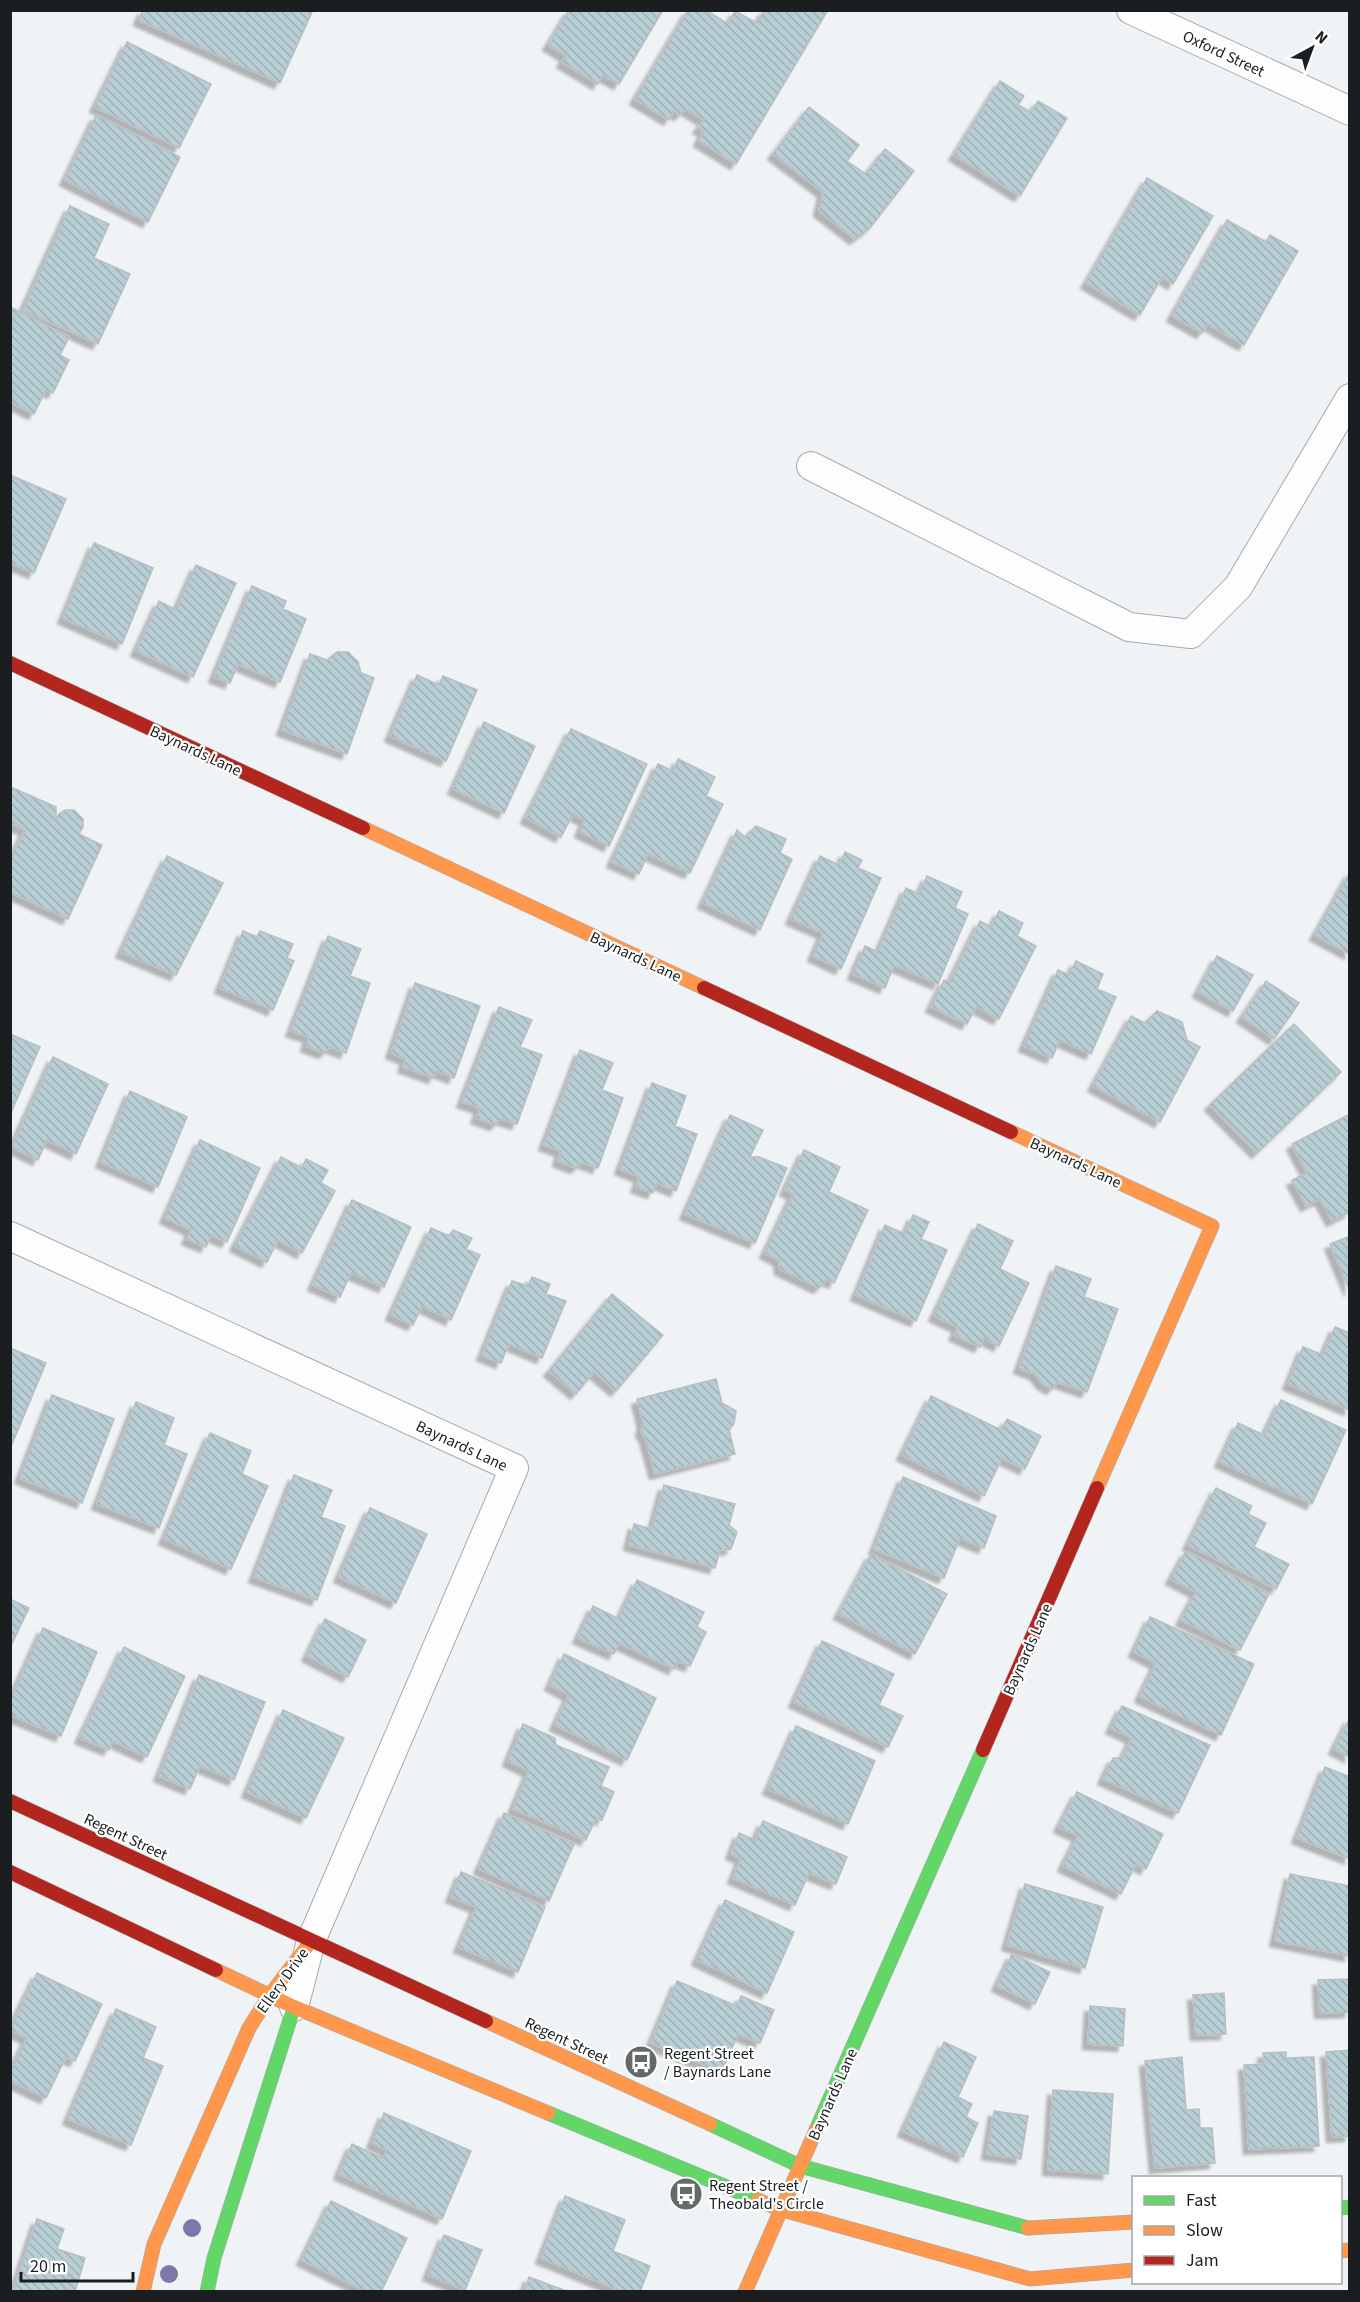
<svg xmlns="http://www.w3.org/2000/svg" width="1360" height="2302" viewBox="0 0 1360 2302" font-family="'Source Sans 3',sans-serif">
	<defs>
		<pattern id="building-back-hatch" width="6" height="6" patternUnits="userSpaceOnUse" patternTransform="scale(1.5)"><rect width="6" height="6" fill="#b7ced5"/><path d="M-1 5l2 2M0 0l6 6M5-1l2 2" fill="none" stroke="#9db0b7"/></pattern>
		<filter id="shadow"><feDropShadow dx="-5.5" dy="5.5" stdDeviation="1.5" flood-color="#0004"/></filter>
	</defs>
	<rect width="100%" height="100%" fill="#f0f3f6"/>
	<path fill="url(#building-back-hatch)" stroke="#bbbec0" stroke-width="1.5" filter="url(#shadow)" d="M143,10H309L312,12L280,83L139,20Z
		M569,10H663L619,84L603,75L598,84L562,62L566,56L548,45Z
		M688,10H706L728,24L735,11L757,23L764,10H828L736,164L699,141L704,131L698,128L704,120L686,109L679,115L674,111L669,120L635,99Z
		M127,42L211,84L179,148L95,107Z
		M1000,81L1024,96L1018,105L1031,112L1038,101L1067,118L1020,196L954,155Z
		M809,107L859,145L847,161L866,174L885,149L914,171L870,228L855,239L819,211L823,192L773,154Z
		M96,115L180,157L148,222L65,180Z
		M1147,178L1213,216L1173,284L1162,277L1140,315L1086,283Z
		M70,206L109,224L94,258L130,274L98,344L23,310Z
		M1227,220L1266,242L1270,235L1298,251L1244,345L1208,324L1202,333L1172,316Z
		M10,307L69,337L60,355L69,360L53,393L46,390L34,414L10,402Z
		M10,475L66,499L34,573L10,563Z
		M94,543L153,568L122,644L63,618Z
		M196,565L236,583L193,677L136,651L159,601L176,610Z
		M252,586L286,601L283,609L306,619L280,682L238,664L230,683L214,677Z
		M337,652H348L358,662L361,673L374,678L347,754L282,730L310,654L327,660Z
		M417,675L439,685L443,676L477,690L446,761L390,736Z
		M484,722L535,746L504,813L453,789Z
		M571,729L647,764L609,846L580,832L585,820L573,814L561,837L526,818Z
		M678,759L715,777L706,796L723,804L690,873L648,854L639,874L612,862L658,764L673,771Z
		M13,788L56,807V821L59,814L65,810H74L83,819V827L79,834L102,845L68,919L10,892V860L25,830L10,823V794Z
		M756,826L786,839L780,853L792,859L760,930L703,903L737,830L745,837Z
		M845,852L862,860L858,868L881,878L841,969L813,956L823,933L791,919L820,856L839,865Z
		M167,856L223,883L176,975L121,952Z
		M1350,872V954L1315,935Z
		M927,876L962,892L955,908L968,914L938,984L894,965L885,988L853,974L865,946L878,952L906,888L919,894Z
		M999,911L1023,923L1017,936L1036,946L999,1019L976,1007L967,1024L931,1007L944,980L949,983L980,921L991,927Z
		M243,931L257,937L260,931L293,944L287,958L294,961L273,1010L220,988Z
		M328,936L361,949L350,976L370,983L346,1053L330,1047L324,1053L306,1046L309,1037L291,1031Z
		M1217,956L1253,975L1233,1011L1198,992Z
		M1076,961L1103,974L1097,989L1116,997L1091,1054L1060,1040L1052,1058L1024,1046L1058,970L1069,975Z
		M1266,981L1299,1003L1274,1039L1242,1017Z
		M415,983L480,1006L454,1078L436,1071L434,1078L403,1067L406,1059L391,1053Z
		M499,1007L532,1020L520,1047L542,1055L517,1124L501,1119L495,1125L476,1118L480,1108L462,1102Z
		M1157,1011L1182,1022L1187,1040L1200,1047L1160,1122L1093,1086L1131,1016L1145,1023Z
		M1294,1024L1341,1072L1257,1153L1210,1105Z
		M10,1034L40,1047L10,1115Z
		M580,1050L613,1063L602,1090L623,1098L598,1168L582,1162L576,1168L558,1161L561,1151L544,1145Z
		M53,1057L108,1084L76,1154L47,1140L38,1160L12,1147Z
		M652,1083L686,1096L675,1126L697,1134L676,1191L657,1183L653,1193L636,1187L640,1177L620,1169Z
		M130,1091L187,1117L158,1187L101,1162Z
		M1350,1114V1212L1332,1221L1320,1199L1306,1206L1292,1180L1307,1173L1292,1144Z
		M730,1115L763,1130L750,1157H759L787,1168L755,1243L685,1214Z
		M200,1140L260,1168L227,1242L211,1235L206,1247L187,1239L191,1230L165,1218Z
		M804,1150L840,1167L829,1192L868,1210L834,1283L827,1279L819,1288L780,1269L779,1260L765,1253L793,1194L785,1190Z
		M281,1157L302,1168L306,1159L328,1170L321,1183L335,1191L302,1253L278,1240L267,1262L235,1246Z
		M352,1200L411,1227L384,1287L351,1273L340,1297L313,1285Z
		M913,1215L929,1222L921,1239L947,1250L916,1321L856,1295L885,1225L905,1234Z
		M978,1224L1013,1241L1000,1269L1029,1283L999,1346L984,1338L980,1347L954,1335L958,1327L934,1316Z
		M431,1228L449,1236L453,1230L472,1238L466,1249L480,1255L451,1320L422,1306L413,1325L391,1315Z
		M1350,1236V1291L1330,1244Z
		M1056,1266L1091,1279L1084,1297L1118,1309L1087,1392L1058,1382L1052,1389L1043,1384L1035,1374L1019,1368Z
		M532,1277L550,1284L546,1294L566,1301L542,1358L509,1344L501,1363L482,1355L512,1281L528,1286Z
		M612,1294L663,1335L616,1391L594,1372L576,1394L549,1371Z
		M1335,1327L1350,1333V1410L1288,1384L1303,1347L1323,1355Z
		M10,1348L46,1363L10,1449Z
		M716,1379L722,1403L736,1411L734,1424L729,1430L735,1454L655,1474L645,1437L641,1431L643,1423L637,1399Z
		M52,1395L114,1419L82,1503L20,1478Z
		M931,1396L1001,1430L1007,1419L1041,1436L1025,1469L1002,1458L984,1496L902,1455Z
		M1281,1400L1346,1430L1312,1504L1220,1462L1238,1423L1264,1435Z
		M136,1402L174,1418L164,1445L187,1454L159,1528L97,1504Z
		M210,1433L251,1451L242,1474L268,1486L231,1569L164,1539Z
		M294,1475L332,1490L321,1517L345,1526L317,1600L254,1577Z
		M903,1477L996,1516L984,1548L960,1538L944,1578L874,1549Z
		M664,1485L735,1504L729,1525L737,1532L731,1549L720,1550L715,1568L629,1545L634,1524L652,1529Z
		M1216,1488L1252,1506L1248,1514L1266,1523L1254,1547L1289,1564L1276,1589L1188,1545Z
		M370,1508L427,1534L396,1603L339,1577Z
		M1186,1551L1269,1594L1240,1650L1181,1620L1196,1592L1171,1579Z
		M871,1554L947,1594L915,1654L839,1614Z
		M637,1580L704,1612L697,1627L706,1632L690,1666L678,1661L674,1669L619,1643L614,1654L578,1638L593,1606L619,1619Z
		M10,1599L29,1608L10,1648Z
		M1150,1617L1254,1664L1221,1735L1140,1697L1156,1663L1134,1652Z
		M325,1619L366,1640L348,1677L307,1656Z
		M43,1628L97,1652L61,1736L10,1715V1701Z
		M822,1641L894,1674L879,1705L903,1716L888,1747L794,1702Z
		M124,1647L185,1676L147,1757L113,1741L109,1750L80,1738Z
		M564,1654L656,1698L627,1760L555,1725L569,1695L550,1685Z
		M199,1675L265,1702L234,1780L200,1766L190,1789L159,1776Z
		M1122,1706L1210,1745L1178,1813L1103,1779L1113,1758H1122L1132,1738L1111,1728Z
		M283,1710L344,1738L306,1818L247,1792Z
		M1350,1717V1757L1334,1749Z
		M523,1724L555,1738L556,1745L609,1767L601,1786L614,1792L602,1820L596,1818L586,1840L513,1809L529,1771L508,1761Z
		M796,1726L875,1761L848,1824L768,1789Z
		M1325,1767L1350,1777V1859L1297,1838Z
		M1077,1792L1163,1834L1146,1869L1136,1864L1121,1894L1063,1866L1078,1836L1059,1827Z
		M504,1813L574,1844L549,1901L479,1869Z
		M763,1821L847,1857L836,1884L809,1873L795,1905L733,1878L741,1858L731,1854L739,1833L755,1840Z
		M461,1872L545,1907L518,1972L459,1947L476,1907L451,1897Z
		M1290,1874L1350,1886V1956L1275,1941Z
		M1025,1884L1103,1907L1085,1968L1007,1945Z
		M725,1900L794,1932L767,1993L697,1960Z
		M1012,1954L1050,1972L1035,2004L997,1986Z
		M37,1973L102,2004L75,2061L66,2057L46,2098L10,2081V2072L27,2038L10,2030Z
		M1350,1979V2012L1320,2013L1318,1980Z
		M677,1981L737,2006L741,1996L774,2010L760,2043L738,2034L722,2072L651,2043Z
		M1224,1993L1226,2034L1196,2035L1193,1995Z
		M1090,2006L1125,2009L1123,2046L1088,2044Z
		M116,2009L156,2027L143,2058L163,2066L131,2145L68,2119Z
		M944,2042L976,2057L958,2097L972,2104L966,2117L978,2123L963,2157L903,2131Z
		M1350,2050V2136L1332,2137L1326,2052Z
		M1286,2052V2058L1314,2057L1319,2146L1249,2149L1244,2065L1264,2064L1263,2053Z
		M1182,2057L1186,2110L1199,2109L1200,2128H1212L1215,2163L1155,2168L1145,2061Z
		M1053,2090L1113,2094L1108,2174L1048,2170Z
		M994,2111L1028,2116L1021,2159L987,2154Z
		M384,2113L471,2151L442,2219L339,2174L352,2144L383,2158L387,2150L372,2143Z
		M565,2196L625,2220L613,2251L650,2266L640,2292H623L541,2258Z
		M331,2201L407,2238L381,2292H367L302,2260Z
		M37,2219L64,2229L57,2249L85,2258L75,2292H13Z
		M444,2235L482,2250L465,2290L428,2275Z
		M529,2277L569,2292H524Z"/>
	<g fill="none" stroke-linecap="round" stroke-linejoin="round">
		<defs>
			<path id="street" d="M1131,10L1350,111
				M811,466L1129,627L1191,634L1238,587L1350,398
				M10,1236L514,1468L311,1941L294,2007"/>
			<path id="fast" d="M548,2113L758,2200
				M710,2124L800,2166L1028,2228
				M816,2130L983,1750
				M1340,2208L1350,2207
				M207,2292L214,2258L294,2007"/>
			<path id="slow" d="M363,828L704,988
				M1011,1132L1212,1226L1097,1488
				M216,1970L294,2007L548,2113
				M486,2021L710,2124
				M758,2200L779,2209L1030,2279L1134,2270
				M1028,2228L1134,2222
				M1340,2251L1350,2250
				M143,2292L154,2244L249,2028L270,1995L311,1941
				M745,2292L816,2130"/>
			<path id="jam" d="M10,663L363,828
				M704,988L1011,1132
				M983,1750L1097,1488
				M10,1801L486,2021
				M10,1872L216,1970"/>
		</defs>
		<use href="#street" stroke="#a7a9ac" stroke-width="30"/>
		<use href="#fast" stroke="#a7a9ac" stroke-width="15"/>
		<use href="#slow" stroke="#a7a9ac" stroke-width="15"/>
		<use href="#jam" stroke="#a7a9ac" stroke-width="15"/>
		<use href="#street" stroke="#fdfdfe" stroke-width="28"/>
		<use href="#fast" stroke="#63d668" stroke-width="14"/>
		<use href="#slow" stroke="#ff974d" stroke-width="14"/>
		<use href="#jam" stroke="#b3261e" stroke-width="14"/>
	</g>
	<g fill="#7c79aa">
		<circle cx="192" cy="2228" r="9"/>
		<circle cx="169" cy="2274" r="9"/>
	</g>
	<defs>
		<symbol id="bus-disc" viewBox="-11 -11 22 22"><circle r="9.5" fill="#66696b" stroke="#fff"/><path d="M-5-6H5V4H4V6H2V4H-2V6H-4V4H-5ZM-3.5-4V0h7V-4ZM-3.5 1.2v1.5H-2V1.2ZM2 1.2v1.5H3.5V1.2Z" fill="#fff"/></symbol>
	</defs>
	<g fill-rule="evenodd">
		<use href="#bus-disc" x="622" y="2043" width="38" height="38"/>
		<use href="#bus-disc" x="667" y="2175" width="38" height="38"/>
	</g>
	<g text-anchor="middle" stroke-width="4.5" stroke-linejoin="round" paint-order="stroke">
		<g font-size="16" fill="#1b1e20" stroke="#fff">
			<text transform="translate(1224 53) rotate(25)" y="6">Oxford Street</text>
			<text transform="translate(196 750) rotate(25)" y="6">Baynards Lane</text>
			<text transform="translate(636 956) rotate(25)" y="6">Baynards Lane</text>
			<text transform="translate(1076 1162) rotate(25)" y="6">Baynards Lane</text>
			<text transform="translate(462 1445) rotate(25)" y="6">Baynards Lane</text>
			<text transform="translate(1027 1649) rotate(-66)" y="6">Baynards Lane</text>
			<text transform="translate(126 1836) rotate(25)" y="6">Regent Street</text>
			<text transform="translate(282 1980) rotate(-54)" y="6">Ellery Drive</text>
			<text transform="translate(567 2040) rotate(25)" y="6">Regent Street</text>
			<text transform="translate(832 2094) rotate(-66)" y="6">Baynards Lane</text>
		</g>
		<g font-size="16" fill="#1b1e20" stroke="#fff" text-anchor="start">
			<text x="664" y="2059">Regent Street<tspan x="664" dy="18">/ Baynards Lane</tspan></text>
			<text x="709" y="2191">Regent Street /<tspan x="709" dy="18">Theobald's Circle</tspan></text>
		</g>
	</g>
	<rect width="1360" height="2302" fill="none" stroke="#1b1e20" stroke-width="24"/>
	<rect x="1132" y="2176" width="210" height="108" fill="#ffffff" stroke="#a4a5a6" stroke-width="1.5"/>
	<rect x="1144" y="2196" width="30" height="9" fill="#63d668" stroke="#a4a5a6" stroke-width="1.5"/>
	<text x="1186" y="2206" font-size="18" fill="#1b1e20">Fast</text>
	<rect x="1144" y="2226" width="30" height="9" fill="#ff974d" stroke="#a4a5a6" stroke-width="1.5"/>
	<text x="1186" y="2236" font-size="18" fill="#1b1e20">Slow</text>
	<rect x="1144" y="2256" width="30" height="9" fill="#b3261e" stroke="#a4a5a6" stroke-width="1.5"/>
	<text x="1186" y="2266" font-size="18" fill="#1b1e20">Jam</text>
	<g transform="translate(1312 48) rotate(41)" stroke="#ffffff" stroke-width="4.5" paint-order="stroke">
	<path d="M0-4.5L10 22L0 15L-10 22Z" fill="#1b1e20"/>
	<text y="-9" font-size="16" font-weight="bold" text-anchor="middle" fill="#1b1e20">N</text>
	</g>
	<path d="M21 2272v9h112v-9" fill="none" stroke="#1b1e20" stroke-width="3"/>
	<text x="30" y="2272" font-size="18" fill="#1b1e20" stroke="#ffffff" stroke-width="4.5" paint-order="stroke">20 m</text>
</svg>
